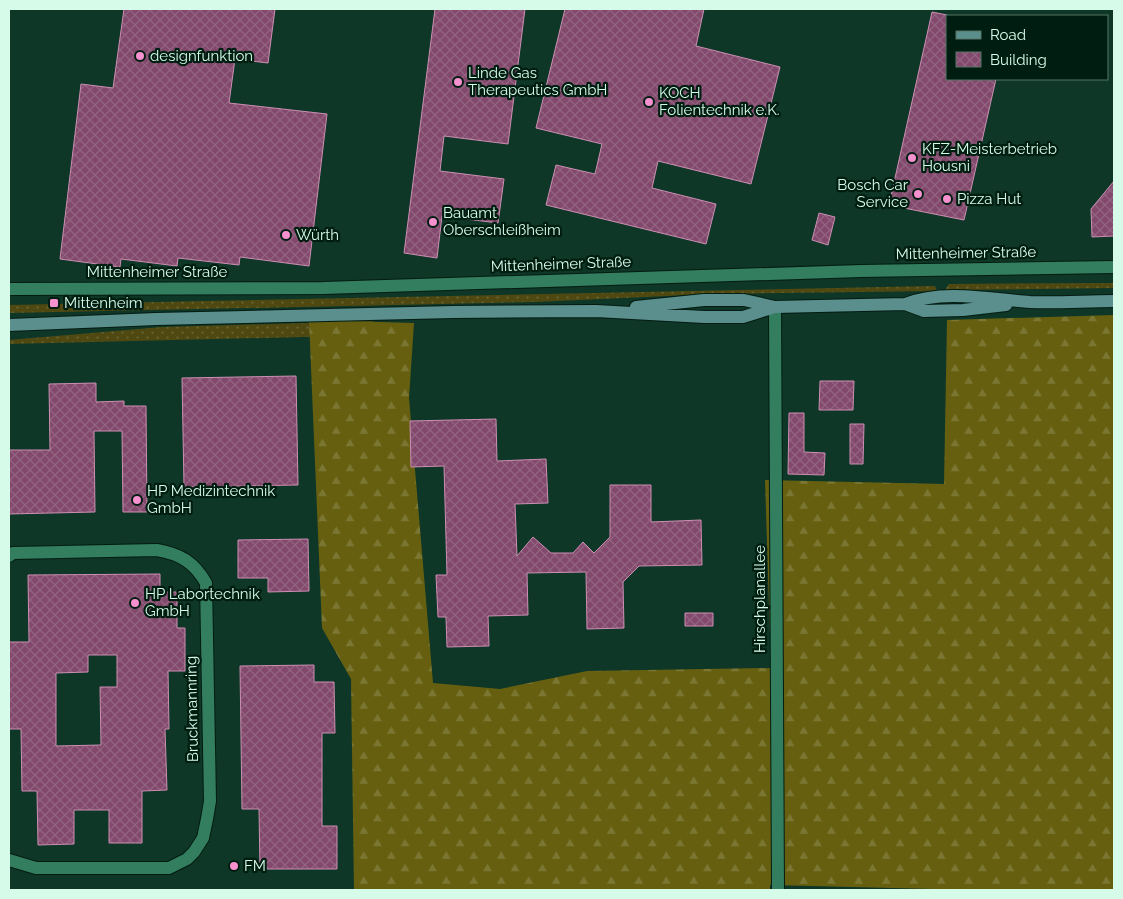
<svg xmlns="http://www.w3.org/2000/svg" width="1123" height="899" viewBox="0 0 1123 899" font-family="Raleway,sans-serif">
	<defs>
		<pattern id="grass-dots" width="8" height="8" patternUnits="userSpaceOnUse" patternTransform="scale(1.25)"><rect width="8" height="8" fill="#4f4911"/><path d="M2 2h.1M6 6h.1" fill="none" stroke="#686434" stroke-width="1.8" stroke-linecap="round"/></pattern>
		<pattern id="forest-firs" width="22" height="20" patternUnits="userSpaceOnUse" patternTransform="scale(1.25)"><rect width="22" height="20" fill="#665f10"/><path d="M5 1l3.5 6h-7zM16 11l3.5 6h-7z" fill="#7b7733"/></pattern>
		<pattern id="building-cross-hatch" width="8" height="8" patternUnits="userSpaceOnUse" patternTransform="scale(1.25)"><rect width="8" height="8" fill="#82496c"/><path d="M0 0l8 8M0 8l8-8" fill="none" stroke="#936481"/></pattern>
	</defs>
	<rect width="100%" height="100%" fill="#0e3727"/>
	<path fill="url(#grass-dots)" d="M1114,283V288L945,290L949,284Z
		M932,286H935L937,291L710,294L535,302L9,313V305Z
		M373,321L362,331L344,336L9,344V340L162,327Z"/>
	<path fill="url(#forest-firs)" d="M1114,315V890H974L770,885V890H354L351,679L322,628L309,320L414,323L409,398L433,683L500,689L587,671L771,668L765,480L944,484L947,320Z"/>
	<path fill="url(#building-cross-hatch)" stroke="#cd8fb3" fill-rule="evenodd" d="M124,9H275L268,63L235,59L229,103L327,114L309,266L240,257L239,265L178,258L177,266L121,259L120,267L60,259L81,84L113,88Z
		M435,9H525L508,144L444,136L440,171L504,179L498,223L442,216L437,258L404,253Z
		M565,9H704L696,46L780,67L751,184L658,161L652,188L716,204L706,244L546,205L556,165L595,174L602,144L536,128Z
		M932,12L947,15V79H996L964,220L889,205Z
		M1114,181V236L1092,237L1091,209Z
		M819,213L835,217L828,245L812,240Z
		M296,376L298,485L184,487L182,378Z
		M820,381H854L853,410H819Z
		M96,383V402L124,401V406H146L147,512H123L122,431H94L95,512L9,514V450H50L49,384Z
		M789,413H804V452L825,453L824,475L788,474Z
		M496,419L497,461L546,459L548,503L515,504L517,556L533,537L551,553H573L583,542L594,553L610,537V485H651V522L701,520L702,565L639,566L623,582L624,628L587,629L586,572L527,573L528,615L488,616L489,646L447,647L446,617H438L436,575H447L444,466L411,467L410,421Z
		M850,424H864L863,464H850Z
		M308,539L309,591L268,592V578H238V540Z
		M160,574V592H177V628H185V671H168L169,729H165L167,790L142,791V843H109V810H74V844L38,845L37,791H22L21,729H9V642H29L28,575ZM88,655H117V687H100L101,745L56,746V673L88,672Z
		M685,613H713V626H685Z
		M314,665V682H334L335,733H322V826H337V869H260L259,809H242L240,666Z"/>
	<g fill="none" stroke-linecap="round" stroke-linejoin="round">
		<defs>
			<path id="minor" d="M9,289L323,288L861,271L1114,267
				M775,307L778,890
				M9,556L13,553L157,550C180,554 194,562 206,583L210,801L207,819L203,838L194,852L187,859L169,868H36L9,860"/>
			<path id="secondary" d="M905,304L924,311L963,310L1006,305
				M636,307L704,300H744L775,307L905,304C944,289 989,299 1030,302C1058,303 1086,301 1114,301
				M9,325L156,319L453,312L596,311L704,317H743L775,307"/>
		</defs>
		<use href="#minor" stroke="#041c12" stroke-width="14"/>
		<use href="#secondary" stroke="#041c12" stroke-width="14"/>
		<use href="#minor" stroke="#327e5f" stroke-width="12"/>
		<use href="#secondary" stroke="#5a8f8d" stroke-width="12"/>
	</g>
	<g fill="#f790ce" stroke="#001d11" stroke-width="2">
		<circle cx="140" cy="56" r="5"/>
		<circle cx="458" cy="82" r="5"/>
		<circle cx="649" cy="102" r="5"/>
		<circle cx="912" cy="158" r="5"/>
		<circle cx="918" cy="194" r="5"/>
		<circle cx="947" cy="199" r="5"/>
		<circle cx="433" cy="222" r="5"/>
		<circle cx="286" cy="235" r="5"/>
		<rect x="49" y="298" width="10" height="10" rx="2.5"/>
		<circle cx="137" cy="500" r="5"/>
		<circle cx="135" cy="603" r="5"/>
		<circle cx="234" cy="866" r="5"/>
	</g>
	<g text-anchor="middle" stroke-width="4.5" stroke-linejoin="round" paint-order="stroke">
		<g font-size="15" fill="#d6fbe8" stroke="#001d11" text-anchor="start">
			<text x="150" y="61">designfunktion</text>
			<text x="468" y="78">Linde Gas<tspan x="468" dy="17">Therapeutics GmbH</tspan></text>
			<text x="659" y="98">KOCH<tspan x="659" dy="17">Folientechnik e.K.</tspan></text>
			<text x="922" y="154">KFZ-Meisterbetrieb<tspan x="922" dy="17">Housni</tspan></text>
			<text x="908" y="190" text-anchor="end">Bosch Car<tspan x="908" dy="17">Service</tspan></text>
			<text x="957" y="204">Pizza Hut</text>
			<text x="443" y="218">Bauamt<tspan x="443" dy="17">Oberschleißheim</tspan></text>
			<text x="296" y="240">Würth</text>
			<text x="64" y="308">Mittenheim</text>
			<text x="147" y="496">HP Medizintechnik<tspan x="147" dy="17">GmbH</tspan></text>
			<text x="145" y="599">HP Labortechnik<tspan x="145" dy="17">GmbH</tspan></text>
			<text x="244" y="871">FM</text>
		</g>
		<g font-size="15" fill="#d6fbe8" stroke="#001d11">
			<text transform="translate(966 253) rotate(-1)" y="5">Mittenheimer Straße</text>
			<text transform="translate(561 264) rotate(-2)" y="5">Mittenheimer Straße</text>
			<text x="157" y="277">Mittenheimer Straße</text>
			<text transform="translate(760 599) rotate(-90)" y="5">Hirschplanallee</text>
			<text transform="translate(192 709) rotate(-91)" y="5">Bruckmannring</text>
		</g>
	</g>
	<rect width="1123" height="899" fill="none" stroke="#d6fbe8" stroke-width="20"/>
	<rect x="946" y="15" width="162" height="65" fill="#001d11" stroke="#567667"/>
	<rect x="956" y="31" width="25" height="8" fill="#5a8f8d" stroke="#567667"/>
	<text x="990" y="40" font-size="15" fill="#d6fbe8">Road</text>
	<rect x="956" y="52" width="25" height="15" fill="url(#building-cross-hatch)" stroke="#567667"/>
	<text x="990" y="65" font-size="15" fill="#d6fbe8">Building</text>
</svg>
